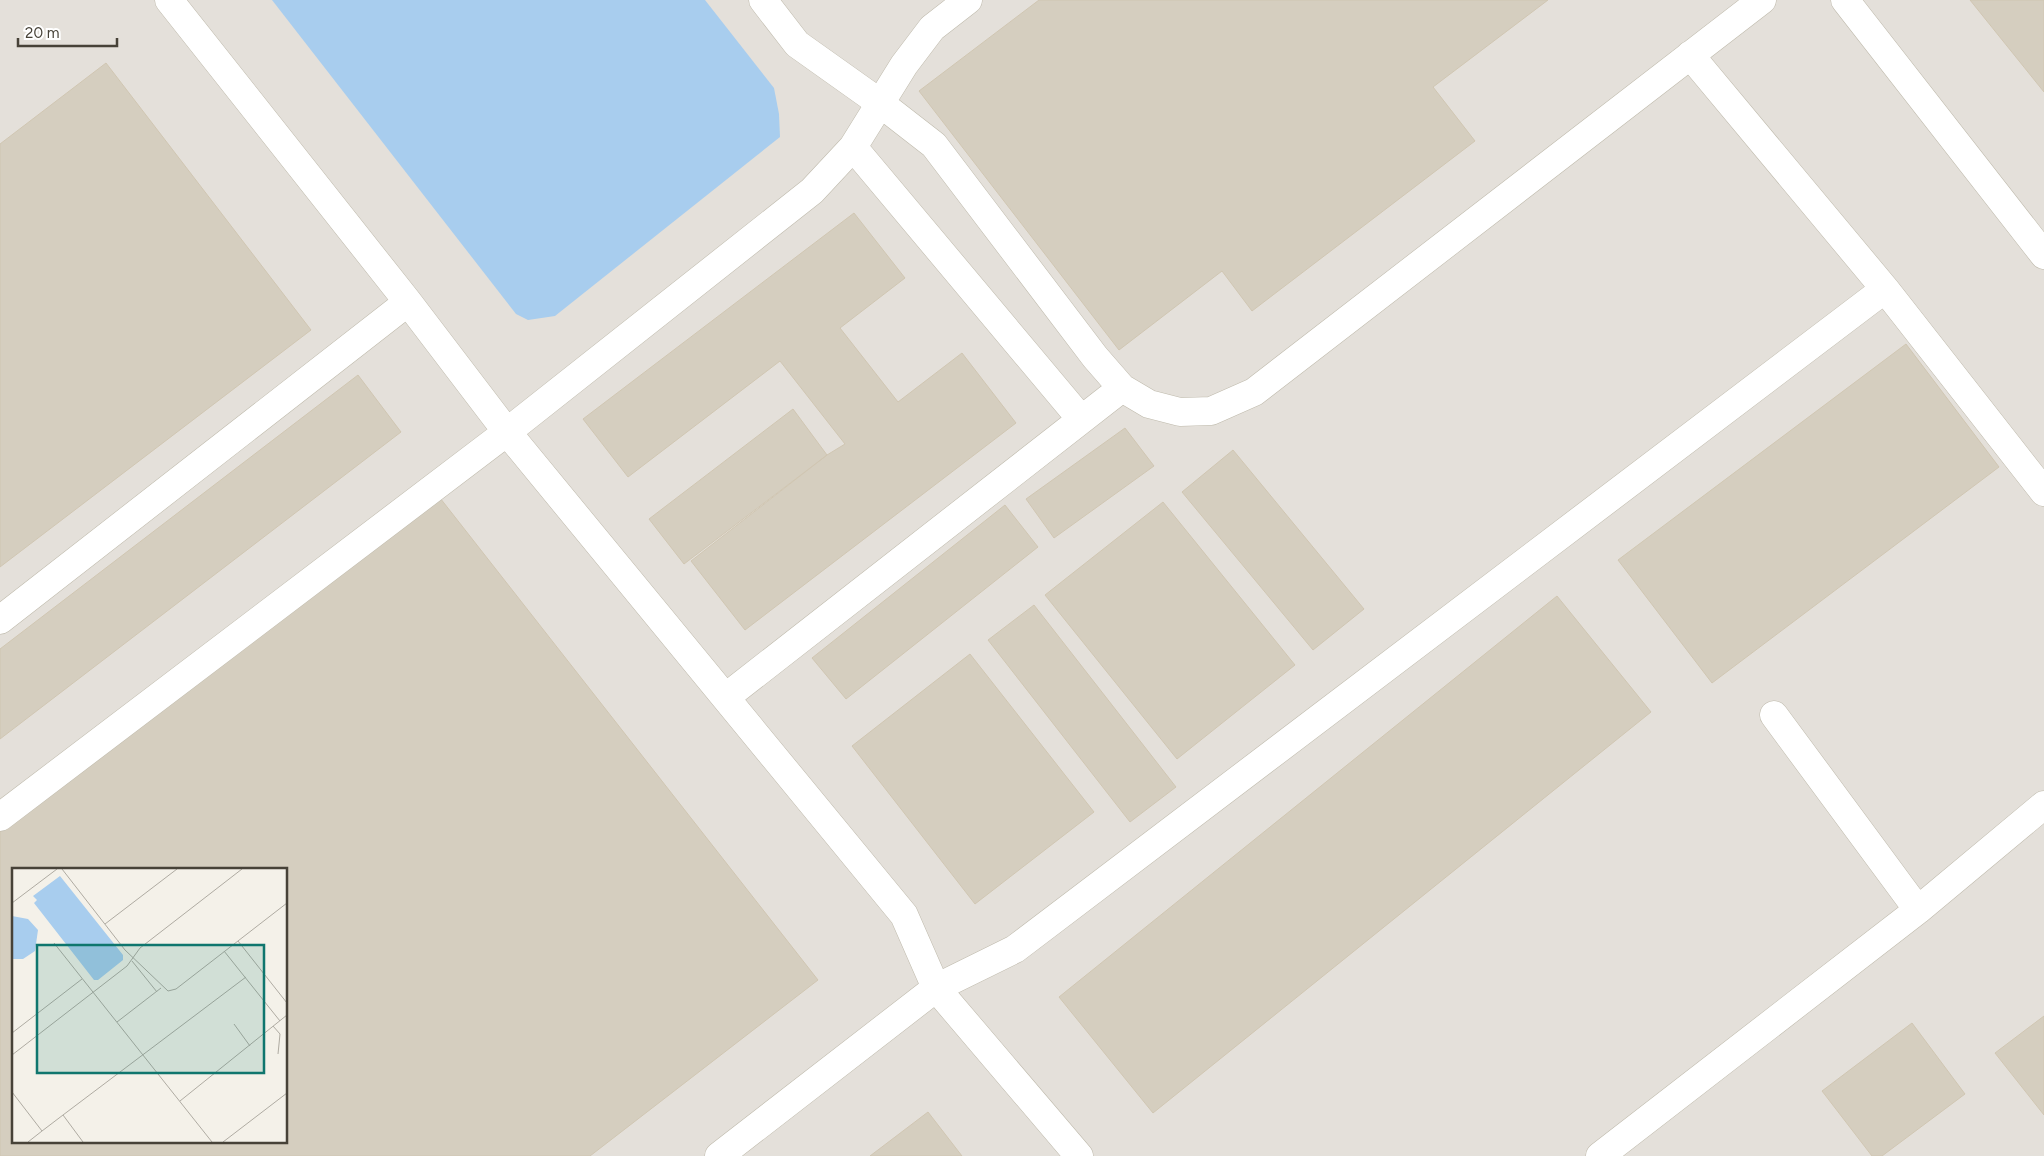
<svg xmlns="http://www.w3.org/2000/svg" width="2044" height="1156" viewBox="0 0 2044 1156" font-family="Figtree,sans-serif">
	<rect width="100%" height="100%" fill="#f4f1e9"/>
	<path fill="#e4e0da" fill-rule="evenodd" d="M0,0H2044V1156H0ZM14,870H286V1142H14Z"/>
	<path fill="#a8cdee" d="M272,0H705L774,88L779,114L780,137L555,316L528,320L516,314Z"/>
	<path fill="#d5cebf" stroke="#d0c6b2" fill-rule="evenodd" d="M1039,0H1548L1433,87L1475,141L1252,311L1222,271L1119,350L919,91Z
		M1970,0H2044V92Z
		M106,63L311,330L0,567V144Z
		M854,213L905,278L840,328L898,402L962,353L1016,423L745,630L691,561L827,455L845,444L780,361L628,477L583,419Z
		M1906,344L1999,467L1712,683L1618,560Z
		M358,375L401,432L0,739V649Z
		M793,409L827,455L684,564L649,519Z
		M1125,428L1154,466L1054,538L1026,499Z
		M1233,450L1364,609L1313,650L1182,492Z
		M433,489L818,980L590,1156H0V824ZM14,870H286V1142H14Z
		M1163,502L1295,665L1177,759L1045,595Z
		M1005,505L1038,547L846,699L812,658Z
		M1557,596L1651,712L1153,1113L1059,997Z
		M1034,605L1176,787L1130,822L988,640Z
		M970,654L1094,812L975,904L852,746Z
		M2044,1016V1115L1995,1053Z
		M1912,1023L1965,1094L1882,1156H1872L1822,1091Z
		M928,1112L962,1156H870Z"/>
	<g fill="none" stroke-linecap="round" stroke-linejoin="round">
		<defs>
			<path id="minor" d="M169,0L408,302L507,432L904,915L936,988L1079,1156
				M763,0L797,44L880,103L934,145L1095,357L1122,388L1149,404L1180,412L1211,411L1254,392L1762,0
				M1845,0L2044,255
				M1690,55L1885,289L2044,492
				M853,147L1081,419
				M0,620L408,302
				M726,697L1122,388
				M1774,715L1918,910
				M0,817L507,432L812,191L853,147L904,65L932,28L968,0
				M719,1156L936,988L1015,949L1885,289
				M1600,1156L1918,910L2044,805"/>
		</defs>
		<use href="#minor" stroke="#bfbaac" stroke-width="29"/>
		<use href="#minor" stroke="#fff" stroke-width="28"/>
	</g>
	<g transform="translate(12 868)">
		<rect width="275" height="275" fill="#f4f1e9"/>
		<path d="M48,8L111,87V92L86,112H82L22,35L25,32L21,28ZM0,48L16,51L26,62L23,83L11,91H0Z" fill="#a8cdee"/>
		<path fill="none" stroke="#afaba2" stroke-width="1" d="M50,1L113,82L156,123L164,121L275,35M0,35L45,1M93,56L165,1M226,73L275,135M42,75L200,274M212,83L268,153M120,93L145,124M105,154L149,120M222,156L238,178M261,158L268,166L266,186M0,165L70,111M0,187L115,98L128,80L230,1M0,224L30,263L16,274M168,233L275,147M51,247L234,109M30,263L51,247L71,274M211,274L275,225"/>
		<path fill="#0f766e" fill-opacity="0.15" stroke="#0f766e" stroke-width="2.5" d="M25,77H252V205H25Z"/>
		<rect width="275" height="275" fill="none" stroke="#474238" stroke-width="2.5"/>
	</g>
	<path d="M18 38v8h99v-8" fill="none" stroke="#474238" stroke-width="2.5"/>
	<text x="25" y="38" font-size="15" fill="#474238" stroke="#ffffff" stroke-width="4" paint-order="stroke">20 m</text>
</svg>
